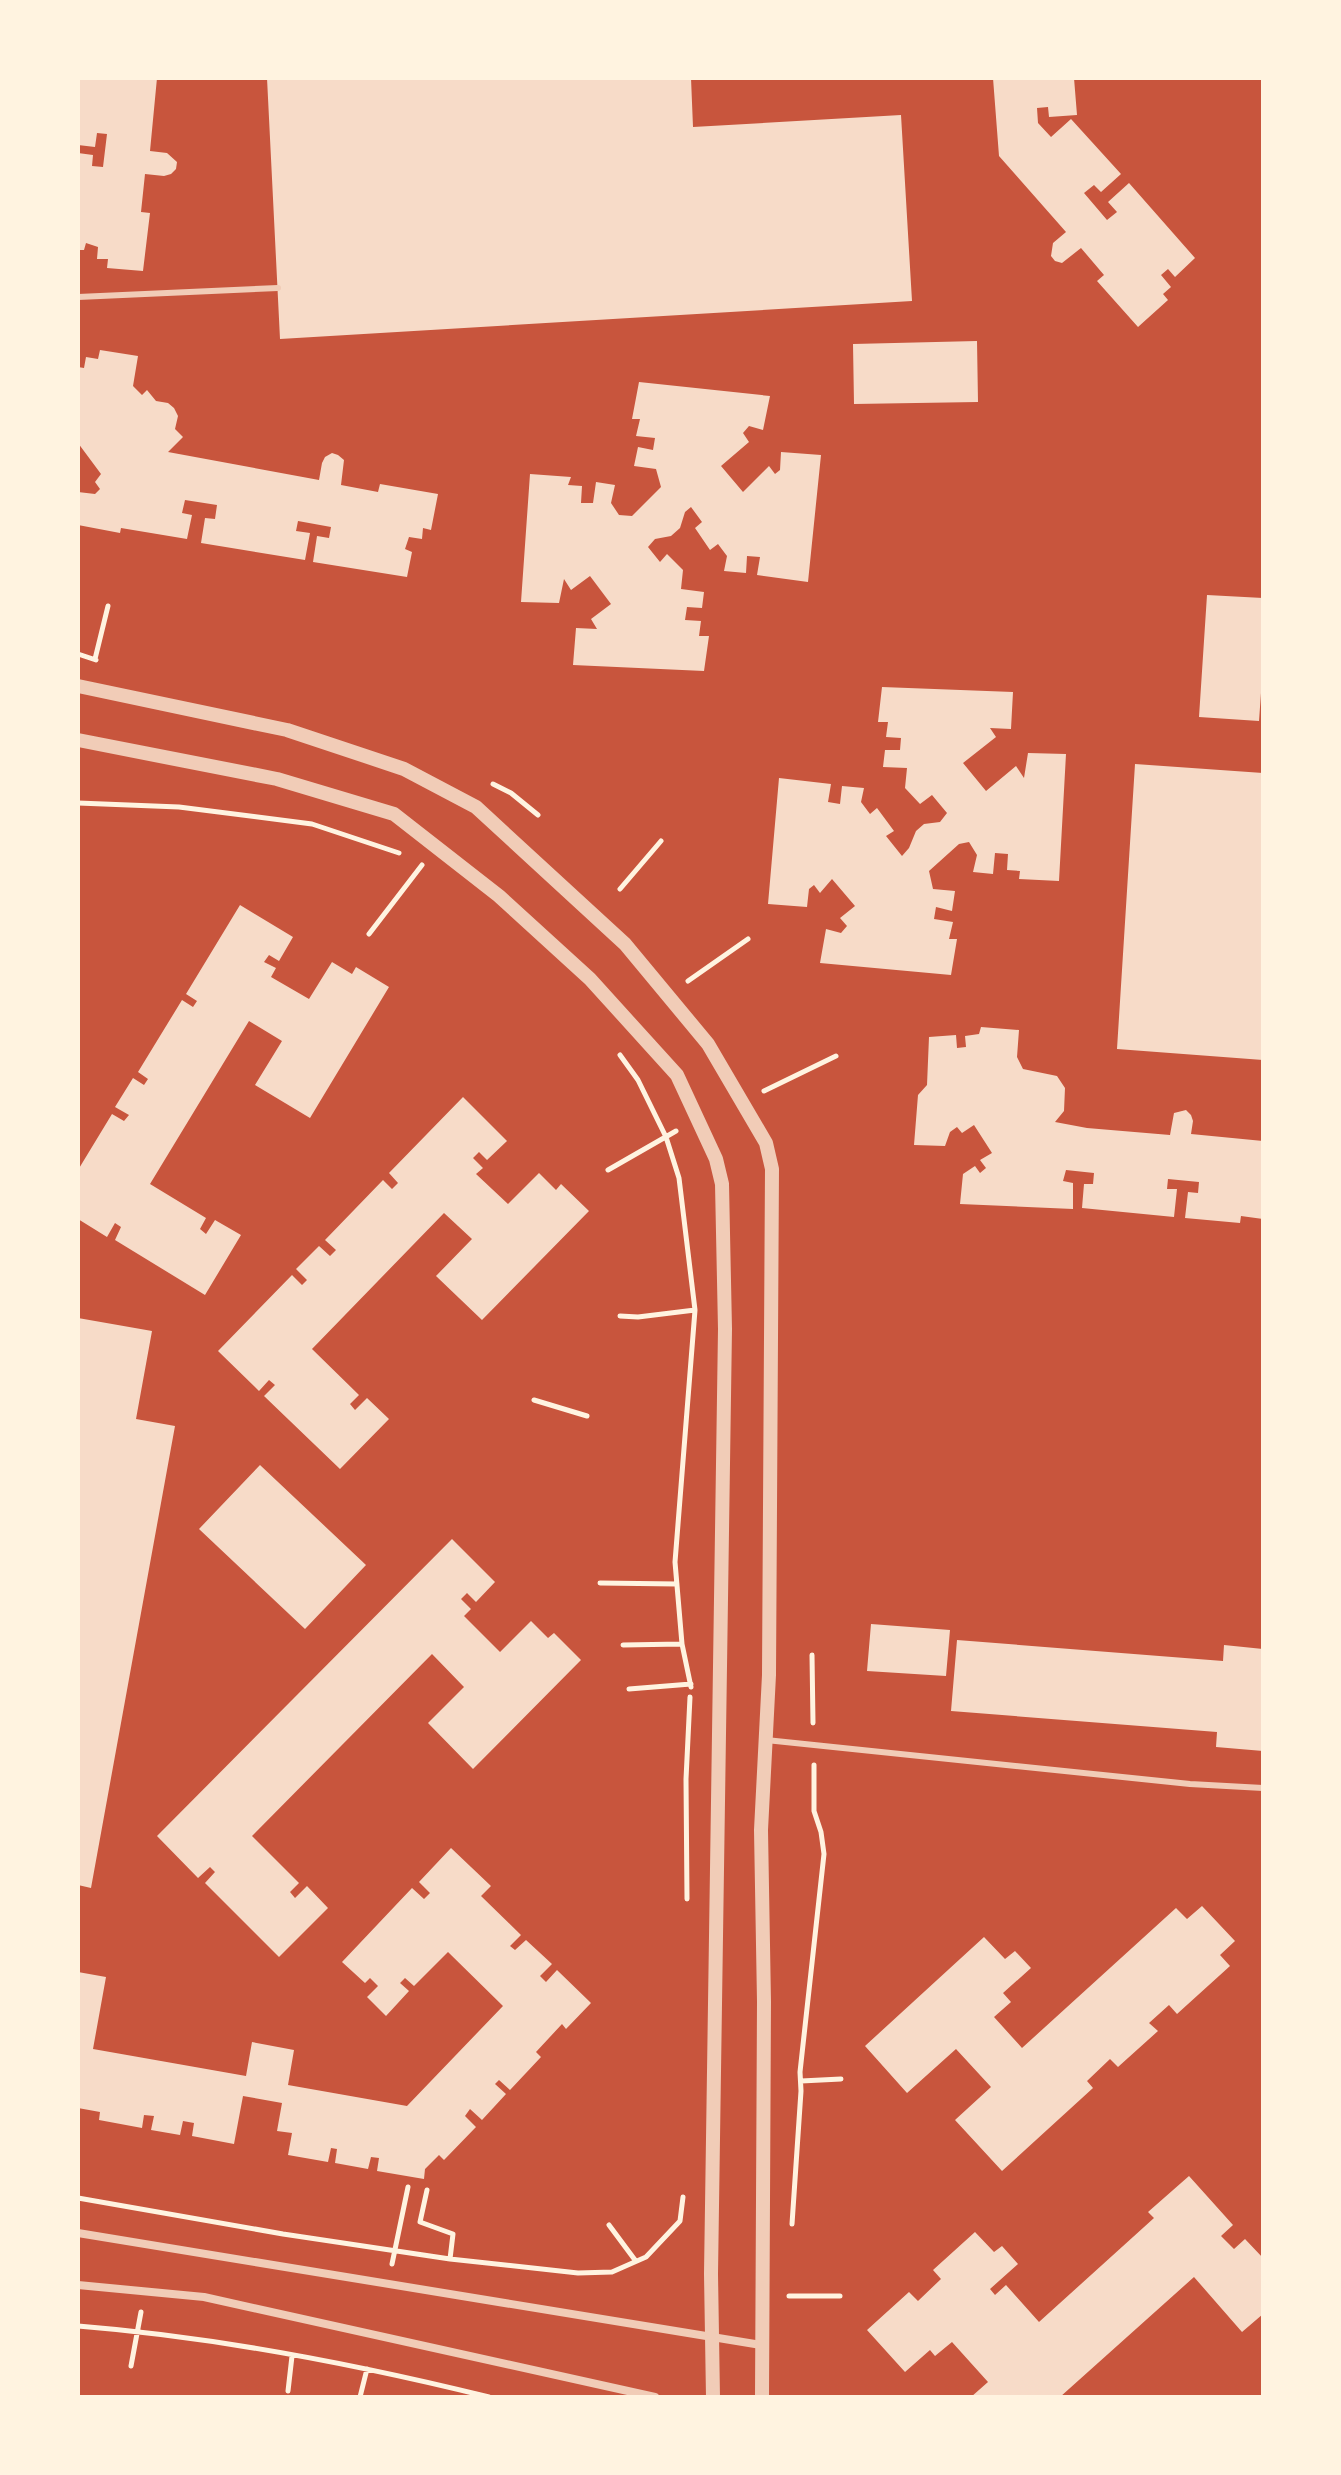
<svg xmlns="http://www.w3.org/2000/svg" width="1341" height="2475" viewBox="0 0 1341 2475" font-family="Barlow,sans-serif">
	<rect width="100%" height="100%" fill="#c8553d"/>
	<path fill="#f7dbc8" d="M78,78H157L150,151L167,153L177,162L176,169L171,174L164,176L145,174L141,212L150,213L143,271L107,268L108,259H97L98,247L86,243L84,250H78V153L93,155L92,166L103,167L107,134L97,133L95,147L78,145Z
		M267,78H691L693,127L901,115L912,301L280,339Z
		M993,78H1074L1077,115L1049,117L1048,107L1037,108L1038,123L1051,137L1071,119L1121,174L1101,192L1094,185L1084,193L1107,220L1117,212L1108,202L1129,183L1195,258L1175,277L1168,269L1161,275L1171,287L1163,294L1168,300L1138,327L1097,281L1104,275L1081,248L1062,263L1055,261L1051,256L1053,243L1066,232L999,156Z
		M977,341L978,402L854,404L853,344Z
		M100,350L138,356L133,386L142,395L147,390L156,401L168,403L174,408L178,416L175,429L183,437L168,452L319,480L322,463L325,457L332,453L338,455L344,460L341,485L378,492L380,484L438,494L431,530L423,528L422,539L409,537L405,549L412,552L407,577L313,562L317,536L329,538L331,527L298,521L296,531L310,533L305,560L201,543L205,518L215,519L217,505L185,500L182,513L192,515L187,539L121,528L120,533L78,525V492L95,494L100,489L95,482L101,474L78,443V367L84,368L86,357L98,359Z
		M639,382L770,396L763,430L749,426L743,433L749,442L721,466L743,492L769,466L775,474L780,470L781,452L821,455L808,582L757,575L760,557L747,556L746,573L724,571L727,556L718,544L710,550L695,528L702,522L691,507L685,512L680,528L671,536L655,539L648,547L660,562L667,554L683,570L681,589L704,592L702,608L687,607L685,620L701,621L699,636H709L704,671L573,665L576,628L597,629L591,619L611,604L590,576L571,590L564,579L559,603L521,602L530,474L571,477L568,485L582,486L581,503H593L596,482L615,485L611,503L619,515L632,516L661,487L656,469L634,466L638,447L653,450L655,438L636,436L640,419H632Z
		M1207,595L1263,598V665L1259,721L1199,717Z
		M882,687L1013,692L1011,729L990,728L996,737L963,763L986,791L1016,766L1024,778L1028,753L1066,754L1059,881L1019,879L1020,871L1007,870L1008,854L995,853L993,874L973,872L977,855L969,842L959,844L929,871L933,889L955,891L952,911L936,907L934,919L953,922L949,939H957L951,975L820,963L826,929L841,933L847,926L840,918L855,906L832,879L820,893L814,885L809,889L807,907L768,904L779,778L831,784L828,802L840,804L842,786L864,788L861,802L870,814L877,808L894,831L886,836L902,856L909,848L916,831L924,824L940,822L947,813L932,795L920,804L905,788L907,768L883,767L885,750H900L901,738L886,737L888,722H878Z
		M1135,764L1263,773V1060L1117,1049Z
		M240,905L293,937L279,961L269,955L264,962L276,968L271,977L309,999L332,962L352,974L356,967L389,987L310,1118L255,1085L282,1041L249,1021L150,1184L206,1218L200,1229L206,1234L215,1220L241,1235L205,1295L115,1240L121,1227L115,1223L107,1237L78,1219V1170L112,1114L124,1121L129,1115L115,1107L133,1078L144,1085L148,1079L138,1072L182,1000L193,1007L197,1001L186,994Z
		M981,1027L1019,1030L1017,1057L1023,1069L1057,1076L1065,1088L1064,1111L1055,1122L1087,1128L1170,1135L1174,1113L1186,1110L1191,1115L1193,1121L1191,1134L1263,1141V1219L1241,1216L1240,1223L1185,1218L1188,1192L1198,1193L1199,1182L1168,1179L1167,1189H1177L1174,1217L1082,1208L1084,1184H1093L1094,1173L1066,1170L1063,1181L1073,1183V1209L960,1204L963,1174L975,1166L980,1173L986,1168L980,1160L992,1153L974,1125L962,1133L957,1127L950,1132L945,1146L914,1145L918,1095L927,1085L929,1037L956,1035L957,1048L966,1047L965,1036L979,1034Z
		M463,1097L507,1141L487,1160L479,1152L473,1158L483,1168L476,1174L508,1204L539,1173L556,1190L561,1184L589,1211L482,1320L436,1276L472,1239L444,1213L312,1349L359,1395L350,1404L355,1410L367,1398L389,1419L340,1469L264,1396L275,1385L269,1380L259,1391L218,1351L292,1275L302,1285L307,1280L296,1269L319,1246L330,1256L336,1250L325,1240L383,1180L392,1189L398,1183L389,1173Z
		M78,1318L152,1331L136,1419L175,1426L91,1888L78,1885Z
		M260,1465L366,1565L305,1629L199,1529Z
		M452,1539L495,1582L476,1602L467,1593L461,1599L471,1609L464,1616L500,1652L531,1621L548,1638L554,1633L581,1660L473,1769L428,1723L464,1687L432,1654L252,1836L299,1883L290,1892L295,1898L307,1886L328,1908L279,1957L205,1883L215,1872L210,1867L198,1878L157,1836Z
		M871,1624L950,1630L946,1676L867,1671Z
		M957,1640L1223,1661L1224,1645L1263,1649V1751L1216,1747L1217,1732L951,1711Z
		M451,1848L491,1886L481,1896L521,1935L510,1946L515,1950L526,1940L552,1964L540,1976L546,1982L557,1970L591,2003L566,2029L562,2024L536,2052L541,2057L510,2090L499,2080L495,2084L506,2094L482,2120L470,2109L465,2116L476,2127L444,2160L439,2155L425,2169L424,2179L377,2171L379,2158L371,2157L368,2169L335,2163L337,2149L331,2148L328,2162L288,2155L292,2133L277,2131L282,2103L243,2096L234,2144L192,2136L194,2123L183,2121L180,2135L151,2130L154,2116L144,2115L142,2128L99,2120L100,2112L78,2108V1972L106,1977L93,2049L246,2076L252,2042L294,2050L288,2085L407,2106L503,2006L448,1952L414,1986L405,1978L400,1983L409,1991L386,2016L367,1997L378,1986L370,1978L365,1983L342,1962L412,1888L424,1899L430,1893L419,1882Z
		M1202,1906L1235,1941L1220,1955L1230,1966L1177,2014L1169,2005L1149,2023L1158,2031L1118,2067L1110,2059L1087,2081L1093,2088L1002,2171L955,2120L991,2087L956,2049L907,2093L865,2046L984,1937L1005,1959L1015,1951L1031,1968L1003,1993L1011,2002L994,2017L1022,2048L1176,1908L1187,1919Z
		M1189,2176L1233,2225L1221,2236L1234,2249L1245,2239L1263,2258V2314L1242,2332L1194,2277L1060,2397H971L988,2382L952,2342L935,2356L930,2350L905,2372L867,2330L909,2292L918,2301L941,2279L933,2270L975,2232L994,2252L1002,2246L1018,2264L990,2289L995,2295L1006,2285L1039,2322L1154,2218L1148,2212Z"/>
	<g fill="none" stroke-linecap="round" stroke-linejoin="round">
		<path stroke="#fff3e0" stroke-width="5" d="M78,654L96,660
			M95,659L108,606
			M493,784L511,793L538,815
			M78,803L179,807L312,824L399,853
			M620,889L661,841
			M369,934L422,865
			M688,981L748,939
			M620,1055L638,1080L666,1137L679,1178L695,1310L675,1562L682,1644L691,1687
			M764,1091L836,1056
			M608,1170L676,1131
			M620,1316L638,1317L695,1310
			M534,1400L587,1416
			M600,1583L677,1584
			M623,1645L682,1644
			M812,1655L813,1723
			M629,1689L691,1684
			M687,1899L686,1779L690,1697
			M801,2081L841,2079
			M427,2190L420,2222L453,2234L450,2259
			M78,2198L283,2234L450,2259L578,2273L612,2272L646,2257L680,2221L683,2197
			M792,2224L801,2091L800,2072L824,1854L821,1832L814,1811V1765
			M609,2225L635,2260
			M392,2264L408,2187
			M789,2296H840
			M78,2326C216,2337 355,2364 489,2397
			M131,2366L141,2312
			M288,2391L292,2356
			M360,2397L367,2369"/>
		<path stroke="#f1ccb7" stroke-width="6" d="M78,297L278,288
			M766,1740L1190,1784L1263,1788"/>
		<path stroke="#f1ccb7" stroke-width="8" d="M78,2233L761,2345
			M78,2285L204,2297L655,2397"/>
		<path stroke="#f1ccb7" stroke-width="14" d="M78,686L287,730L404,769L476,807L625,944L708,1044L766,1143L772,1169L769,1675L761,1830L764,2002L762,2397
			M78,740L277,779L394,814L499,896L590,979L677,1075L716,1159L722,1184L725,1329L711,2274L713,2397"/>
	</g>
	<rect width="1341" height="2475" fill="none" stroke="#fff3e0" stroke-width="160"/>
</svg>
